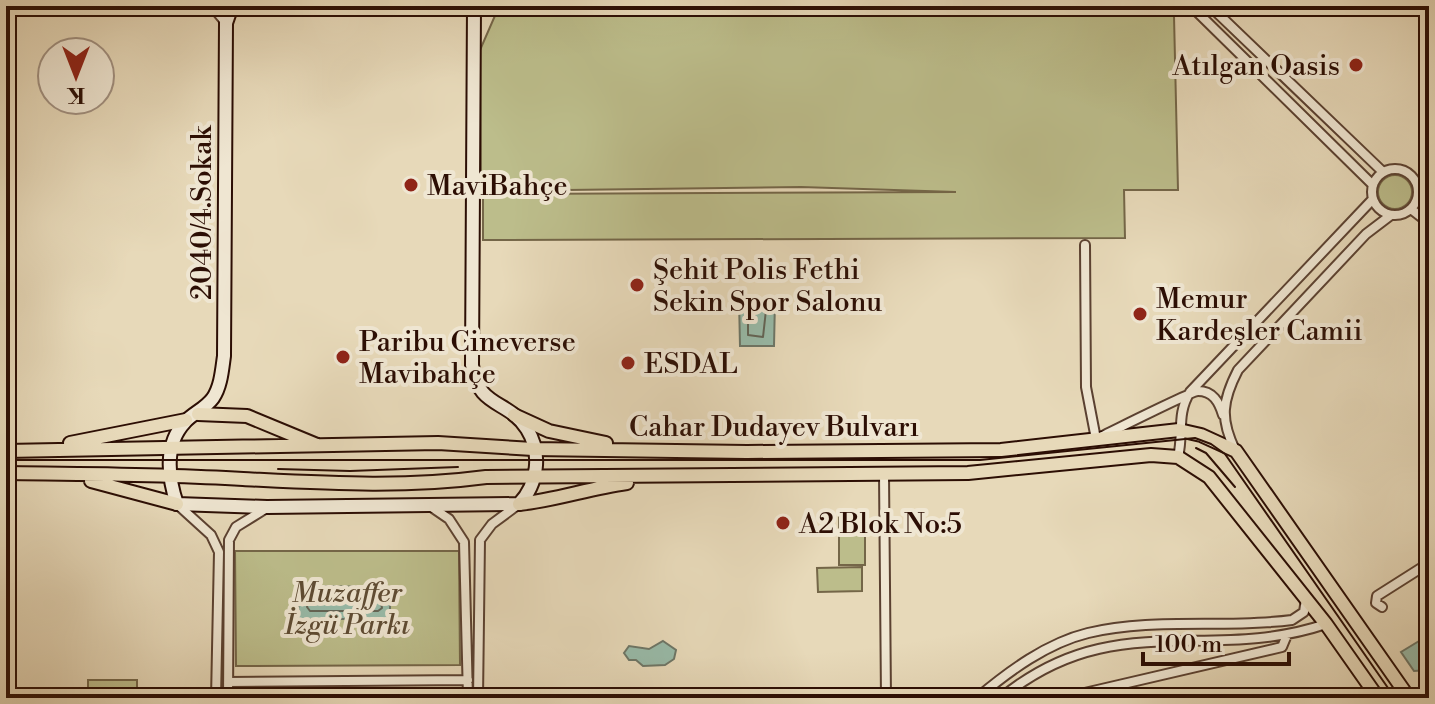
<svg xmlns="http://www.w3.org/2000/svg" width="1435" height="704" viewBox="0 0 1435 704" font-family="'Libre Bodoni',serif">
	<rect width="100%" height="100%" fill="#e7d9b9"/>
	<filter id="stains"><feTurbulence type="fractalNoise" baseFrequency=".0025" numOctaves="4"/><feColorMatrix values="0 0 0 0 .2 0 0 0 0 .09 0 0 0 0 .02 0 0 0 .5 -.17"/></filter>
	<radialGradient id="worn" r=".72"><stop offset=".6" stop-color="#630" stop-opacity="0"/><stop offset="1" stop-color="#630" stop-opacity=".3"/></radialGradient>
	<path fill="#bcbd8b" stroke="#746648" stroke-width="2" d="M511,6H1166L1174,16L1178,190H1124L1125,238L483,240V194L956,192L801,187L498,191L481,183L480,50L497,11Z
		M1378 192a17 17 0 1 1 34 0a17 17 0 1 1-34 0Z
		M839,514H865V565H839Z
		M235,551H459L460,665L236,666Z
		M862,567V591L818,592L817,568Z
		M88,680H137V698H88Z"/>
	<path fill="#98bba9" stroke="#6d7667" stroke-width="2" d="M739,299L775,300L774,346H740Z
		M299,586L390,587V619H298Z
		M1429,635V670L1414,671L1401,652Z
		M663,641L676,650L674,659L665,665L643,666L636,660H629L624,653L629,646L649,649Z"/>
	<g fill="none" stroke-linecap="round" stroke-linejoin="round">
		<path stroke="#626456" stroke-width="2" d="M752,308L766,310L763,337L748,335V311Z
			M310,595H379L382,608L378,611H310L307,607Z"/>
		<defs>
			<path id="street" d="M212,6L226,23
				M1191,6L1373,185
				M1210,6L1383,172
				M1372 192a23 23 0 1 1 46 0a23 23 0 1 1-46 0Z
				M1411,209L1429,223
				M1085,245L1086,387L1096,439C1111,432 1192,391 1198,391C1213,391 1219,402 1223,415
				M1235,450C1220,419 1222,401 1238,370L1366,234L1391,215
				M1178,457C1184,433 1176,415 1190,392L1373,199
				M884,474L886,698
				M178,505L211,535L219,552L216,698
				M430,506L449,519L464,542L468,698
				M1382,607L1376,603L1377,596L1429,563
				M228,682L468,680
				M228,698L229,540L236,527L265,509
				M478,698L480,540L492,524L519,504
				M977,698C1009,671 1047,643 1088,633C1154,617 1225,629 1292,620L1304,612L1306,599
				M1001,698C1113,606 1207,664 1326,624
				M1063,698L1282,647L1287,635"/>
			<path id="secondary" d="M232,6L226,23L224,356C222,370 221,386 213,398C205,409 193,413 185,422C164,444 168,478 177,504L267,507L519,504C538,484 542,453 527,429C508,399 478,409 472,365L474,6"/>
			<path id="primary" d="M198,414L247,416L317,445
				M514,415L549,431L606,443
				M70,443L186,420
				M6,451L438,443L533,449L747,452L1001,450L1179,430L1201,435L1236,451L1409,698
				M6,473C85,474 164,474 243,479C325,483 404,488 486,477L968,473L1151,455L1178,457L1209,477L1326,624L1378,698
				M91,481L177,504
				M519,504C556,500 590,488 627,483"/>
		</defs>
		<use href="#street" stroke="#5b4131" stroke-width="12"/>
		<use href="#secondary" stroke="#2c0e04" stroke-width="16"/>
		<use href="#primary" stroke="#2c0e04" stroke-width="16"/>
		<use href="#street" stroke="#efe6d2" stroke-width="8"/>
		<use href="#secondary" stroke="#efe6d2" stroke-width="12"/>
		<use href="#primary" stroke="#e7d9b9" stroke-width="12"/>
		<path stroke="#2c0e04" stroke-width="2" d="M1196,448L1206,453L1235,487
			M6,460H980L1195,438L1211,444L1225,454L1395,698
			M278,469L350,471L458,467"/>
	</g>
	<g fill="#8f2418" stroke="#efe6d2" stroke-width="3">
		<circle cx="1356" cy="65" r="8"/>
		<circle cx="411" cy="185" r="8"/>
		<circle cx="637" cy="285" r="8"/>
		<circle cx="1140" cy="314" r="8"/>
		<circle cx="343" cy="357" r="8"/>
		<circle cx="628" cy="363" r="8"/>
		<circle cx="783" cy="523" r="8"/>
	</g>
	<g text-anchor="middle" stroke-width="8" stroke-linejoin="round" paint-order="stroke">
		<g font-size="28" fill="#2c0e04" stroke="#efe6d2" text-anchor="start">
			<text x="1340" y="75" text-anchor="end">Atılgan Oasis</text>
			<text x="427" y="195">MaviBahçe</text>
			<text x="653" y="279">Şehit Polis Fethi<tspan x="653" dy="32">Sekin Spor Salonu</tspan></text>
			<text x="1156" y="308">Memur<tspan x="1156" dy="32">Kardeşler Camii</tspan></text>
			<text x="359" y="351">Paribu Cineverse<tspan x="359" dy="32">Mavibahçe</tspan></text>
			<text x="644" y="373">ESDAL</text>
			<text x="799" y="533">A2 Blok No:5</text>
		</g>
		<g font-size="28" fill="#2c0e04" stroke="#efe6d2">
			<text transform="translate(201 213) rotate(-90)" y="10">2040/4.Sokak</text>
			<text x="774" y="436">Cahar Dudayev Bulvarı</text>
		</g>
		<g font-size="28" font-style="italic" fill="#5e4b33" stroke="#efe6d2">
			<text x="347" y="602">Muzaffer<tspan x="347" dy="32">İzgü Parkı</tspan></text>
		</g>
	</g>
	<rect width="1435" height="704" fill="none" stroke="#e7d9b9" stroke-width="32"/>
	<rect x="8" y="8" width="1419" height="688" fill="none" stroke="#2c0e04" stroke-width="4"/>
	<rect x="16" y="16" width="1403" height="672" fill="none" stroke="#2c0e04" stroke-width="2"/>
	<g transform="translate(76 76) rotate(180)"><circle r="38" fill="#efe6d2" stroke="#a19080" stroke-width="2"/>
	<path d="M0-6L14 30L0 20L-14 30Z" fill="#8f2418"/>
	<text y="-12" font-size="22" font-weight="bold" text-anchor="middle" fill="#2c0e04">K</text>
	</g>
	<path d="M1143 652v12h146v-12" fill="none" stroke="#2c0e04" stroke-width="4"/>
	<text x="1155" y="652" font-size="24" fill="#2c0e04" stroke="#efe6d2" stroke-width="6" paint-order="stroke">100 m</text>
	<rect width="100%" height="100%" filter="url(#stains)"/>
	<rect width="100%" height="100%" fill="url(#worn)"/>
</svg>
